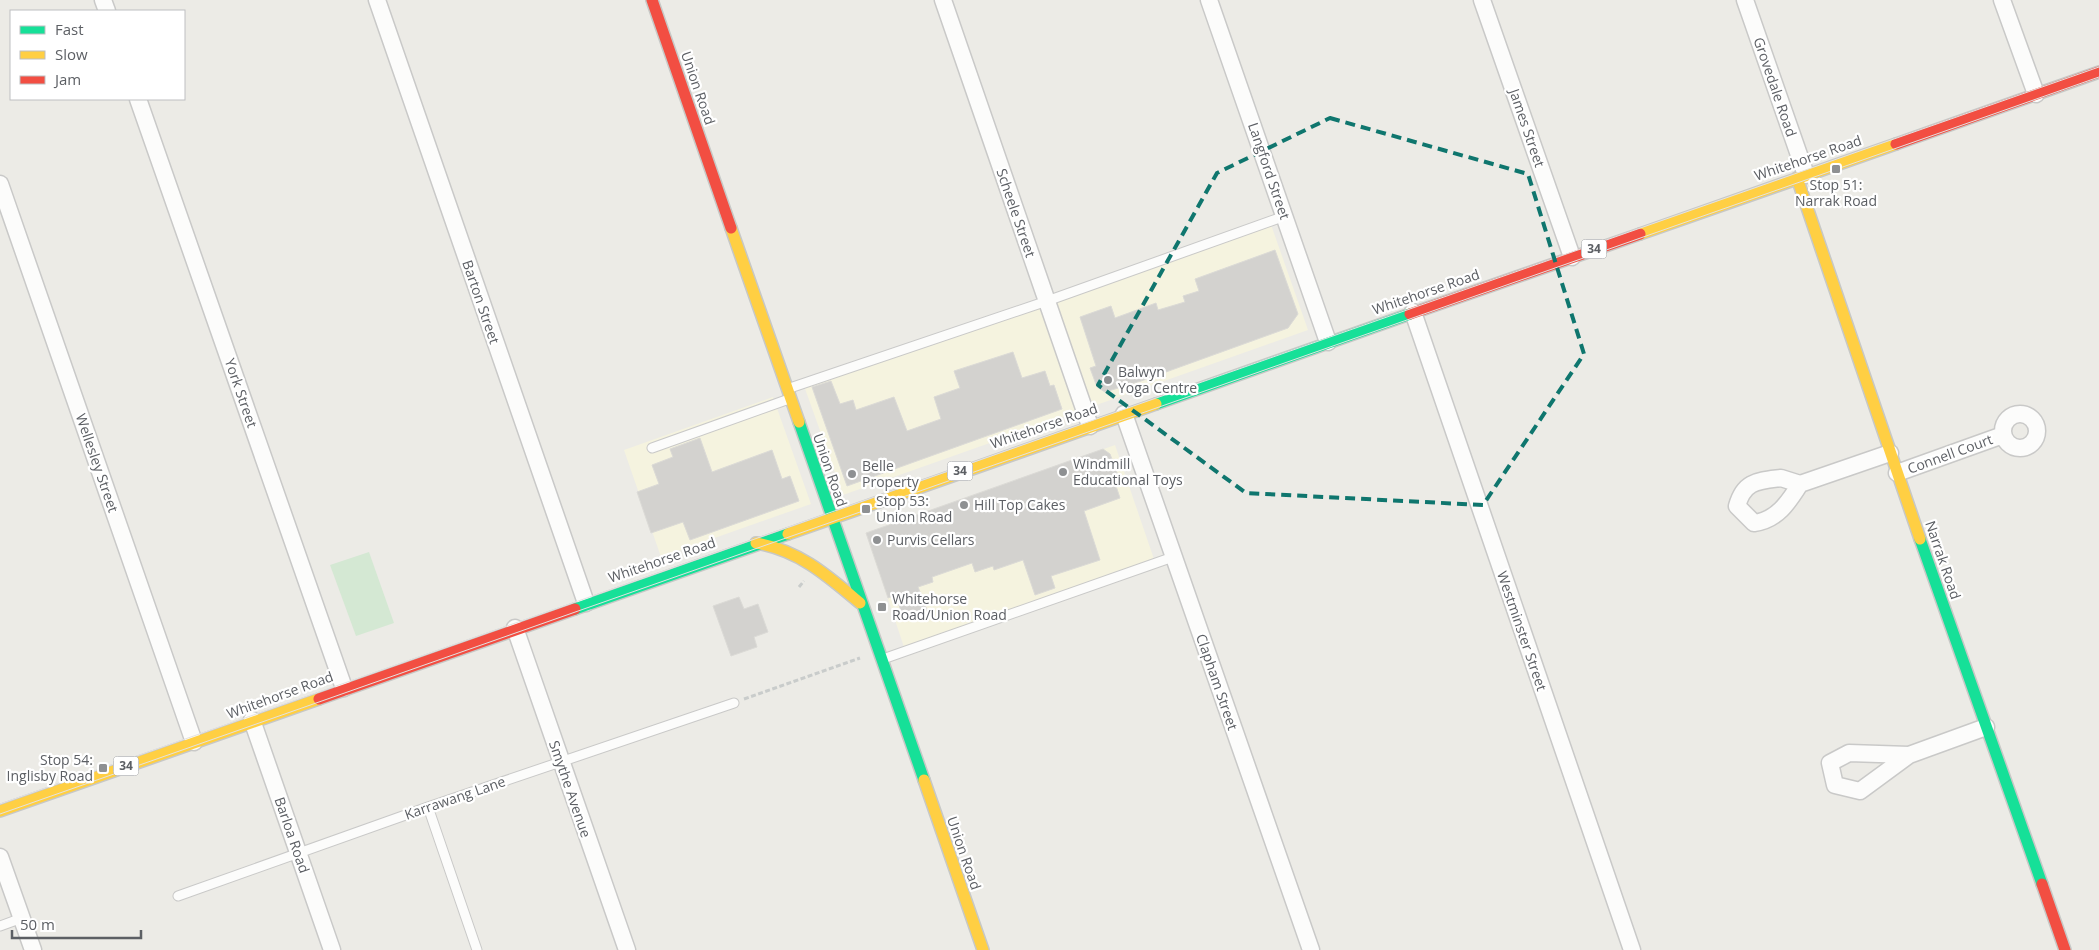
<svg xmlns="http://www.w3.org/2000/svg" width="2099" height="950" viewBox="0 0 2099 950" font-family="'Open Sans',sans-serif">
	<rect width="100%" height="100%" fill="#ecebe6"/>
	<path fill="#f5f3df" d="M1269,219L1308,330L843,495L803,383Z
		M773,397L811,504L661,557L624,450Z
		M1115,445L1156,565L907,656L866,533Z"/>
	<path fill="#d4e8d3" d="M369,552L394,623L356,636L330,565Z"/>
	<path fill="#d3d2cf" stroke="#dbdad6" d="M1275,250L1298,314L1288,328L1141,381L1105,392L1097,387L1090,368L1096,366L1080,317L1111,306L1115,318L1156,303L1158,310L1185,302L1183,296L1199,291L1195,279Z
		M1013,352L1022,378L1045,371L1050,386L1054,385L1062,409L847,486L812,387L831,381L840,404L853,400L856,410L894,397L907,431L941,419L934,397L960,388L954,371Z
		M700,438L712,472L772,450L782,479L790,476L799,501L690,540L683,522L651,533L637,492L659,484L652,465L673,457L670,449Z
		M1103,449L1110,454L1119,478L1114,480L1120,498L1084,511L1100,560L1051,576L1055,588L1035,595L1023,560L994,570L993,566L975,572L972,563L932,577L933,582L918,587L927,610L903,618L896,595L888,598L866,533Z
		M739,597L744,609L758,604L768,632L754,637L757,647L731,656L713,606Z"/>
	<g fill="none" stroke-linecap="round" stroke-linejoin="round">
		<defs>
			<path id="lane" d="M787,389L1047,301L1285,216
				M652,448L789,399
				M883,659L1173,557
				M428,807L477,950
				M178,896L428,807L734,703
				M0,926L22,918"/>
			<path id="street" d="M103,0L107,11
				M377,0L586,603
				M943,0L1090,426
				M1209,0L1328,342
				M1482,0L1572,257
				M1745,0L1806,175
				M2002,0L2036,94
				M138,99L344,688
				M0,184L194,742
				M1413,312L1632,950
				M2003 431a17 17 0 1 1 34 0a17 17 0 1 1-34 0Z
				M1124,414L1311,950
				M1897,473L2003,435
				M1781,478L1800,484C1788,503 1777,520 1754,523L1737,506C1744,481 1757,481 1781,478Z
				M1800,484L1890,453
				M515,628L627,950
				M252,720L332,950
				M1909,755L1849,753L1830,763L1835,785L1860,791L1909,755L1986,727
				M0,857L33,950"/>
			<path id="fast" d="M1156,404L1410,314
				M799,422L924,780
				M1920,539L2042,884
				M575,609L788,534"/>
			<path id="slow" d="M1797,178L1920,539
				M731,228L799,422
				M1640,234L1896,144
				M788,534L1156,404
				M756,543C799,550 828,576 860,603
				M924,780L983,950
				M0,811L319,699"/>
			<path id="jam" d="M652,0L731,228
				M1896,144L2099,72
				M1410,314L1640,234
				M319,699L575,609
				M2042,884L2065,950"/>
		</defs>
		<use href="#lane" stroke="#c9c9c8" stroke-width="11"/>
		<use href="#street" stroke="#c9c9c8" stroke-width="19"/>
		<use href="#fast" stroke="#c7c8c6" stroke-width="14"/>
		<use href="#slow" stroke="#c7c8c6" stroke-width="14"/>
		<use href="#jam" stroke="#c7c8c6" stroke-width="14"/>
		<path stroke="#c9cccb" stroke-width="3" stroke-dasharray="5 2.5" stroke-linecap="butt" d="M799,587L804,581
			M744,699L860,658"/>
		<use href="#lane" stroke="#fcfcfb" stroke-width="9"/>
		<use href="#street" stroke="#fcfcfb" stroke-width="16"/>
		<use href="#fast" stroke="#16e098" stroke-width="11"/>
		<use href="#slow" stroke="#ffcf43" stroke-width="11"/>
		<use href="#jam" stroke="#f24e42" stroke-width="11"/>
		<path stroke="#e3e2e2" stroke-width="1" d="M0,804L2099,67
			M0,814L2099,77"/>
	</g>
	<path fill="none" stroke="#0f766e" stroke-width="4" stroke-dasharray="10 6" stroke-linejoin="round" d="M1330,118L1528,174L1584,354L1483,505L1246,493L1098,385L1217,173Z"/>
	<g fill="#8e9092" stroke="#fff" stroke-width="2">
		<rect x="1831" y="164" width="10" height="10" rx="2.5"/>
		<circle cx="1108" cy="380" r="5"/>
		<circle cx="1063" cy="472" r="5"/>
		<circle cx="852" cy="474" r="5"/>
		<circle cx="964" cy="505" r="5"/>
		<rect x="861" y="504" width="10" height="10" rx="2.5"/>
		<circle cx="877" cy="540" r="5"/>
		<rect x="877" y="602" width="10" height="10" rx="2.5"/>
		<rect x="98" y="763" width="10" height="10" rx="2.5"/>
	</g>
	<g text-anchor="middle" stroke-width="4.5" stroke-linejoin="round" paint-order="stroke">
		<g fill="#fff" stroke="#8d8f92" stroke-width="1">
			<rect x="1581.5" y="239.5" width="25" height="19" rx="4"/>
			<rect x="947.5" y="461.5" width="25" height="19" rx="4"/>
			<rect x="113.5" y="756.5" width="25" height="19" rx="4"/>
		</g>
		<g font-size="12" font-weight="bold" fill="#5c5f64">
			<text x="1594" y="253">34</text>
			<text x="960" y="475">34</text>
			<text x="126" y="770">34</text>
		</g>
		<g font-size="14" fill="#5c5f64" stroke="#fff">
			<text transform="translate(1775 87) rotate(71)" y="5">Grovedale Road</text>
			<text transform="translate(698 88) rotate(71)" y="5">Union Road</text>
			<text transform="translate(1527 128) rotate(71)" y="5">James Street</text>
			<text transform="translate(1808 158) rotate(-19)" y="5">Whitehorse Road</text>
			<text transform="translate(1269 171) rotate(71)" y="5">Langford Street</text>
			<text transform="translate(1016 213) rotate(71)" y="5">Scheele Street</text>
			<text transform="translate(1426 292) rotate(-19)" y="5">Whitehorse Road</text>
			<text transform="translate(481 302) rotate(71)" y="5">Barton Street</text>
			<text transform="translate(241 393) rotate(71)" y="5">York Street</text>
			<text transform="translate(1044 426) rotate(-19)" y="5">Whitehorse Road</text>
			<text transform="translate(1950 454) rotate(-20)" y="5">Connell Court</text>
			<text transform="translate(97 463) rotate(71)" y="5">Wellesley Street</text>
			<text transform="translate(830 470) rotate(71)" y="5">Union Road</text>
			<text transform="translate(662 560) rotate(-19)" y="5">Whitehorse Road</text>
			<text transform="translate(1943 560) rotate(71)" y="5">Narrak Road</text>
			<text transform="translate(1522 631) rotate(71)" y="5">Westminster Street</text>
			<text transform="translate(1217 682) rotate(71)" y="5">Clapham Street</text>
			<text transform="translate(280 695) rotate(-20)" y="5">Whitehorse Road</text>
			<text transform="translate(570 789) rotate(71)" y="5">Smythe Avenue</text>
			<text transform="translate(455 798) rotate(-19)" y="5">Karrawang Lane</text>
			<text transform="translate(292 835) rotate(71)" y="5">Barloa Road</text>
			<text transform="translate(964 853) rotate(71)" y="5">Union Road</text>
		</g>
		<g font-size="14" fill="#5c5f64" stroke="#fff" text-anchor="start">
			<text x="1836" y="190" text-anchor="middle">Stop 51:<tspan x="1836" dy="16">Narrak Road</tspan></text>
			<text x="1118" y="377">Balwyn<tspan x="1118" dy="16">Yoga Centre</tspan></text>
			<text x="1073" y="469">Windmill<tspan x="1073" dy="16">Educational Toys</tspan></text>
			<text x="862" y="471">Belle<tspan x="862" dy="16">Property</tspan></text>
			<text x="876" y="506">Stop 53:<tspan x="876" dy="16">Union Road</tspan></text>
			<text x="974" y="510">Hill Top Cakes</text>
			<text x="887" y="545">Purvis Cellars</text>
			<text x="892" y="604">Whitehorse<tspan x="892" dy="16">Road/Union Road</tspan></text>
			<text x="93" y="765" text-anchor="end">Stop 54:<tspan x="93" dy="16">Inglisby Road</tspan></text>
		</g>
	</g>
	<rect x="10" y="10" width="175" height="90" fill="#ffffff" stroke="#bebfc1"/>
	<rect x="20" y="26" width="25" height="8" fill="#16e098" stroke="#bebfc1"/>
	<text x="55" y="35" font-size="15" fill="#5c5f64">Fast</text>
	<rect x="20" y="51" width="25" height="8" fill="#ffcf43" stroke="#bebfc1"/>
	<text x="55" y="60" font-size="15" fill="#5c5f64">Slow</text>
	<rect x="20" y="76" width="25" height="8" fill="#f24e42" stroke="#bebfc1"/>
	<text x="55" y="85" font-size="15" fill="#5c5f64">Jam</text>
	<path d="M12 930v8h129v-8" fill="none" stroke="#5c5f64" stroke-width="2.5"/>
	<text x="20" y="930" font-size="15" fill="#5c5f64" stroke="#ffffff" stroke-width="4" paint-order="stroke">50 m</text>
</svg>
